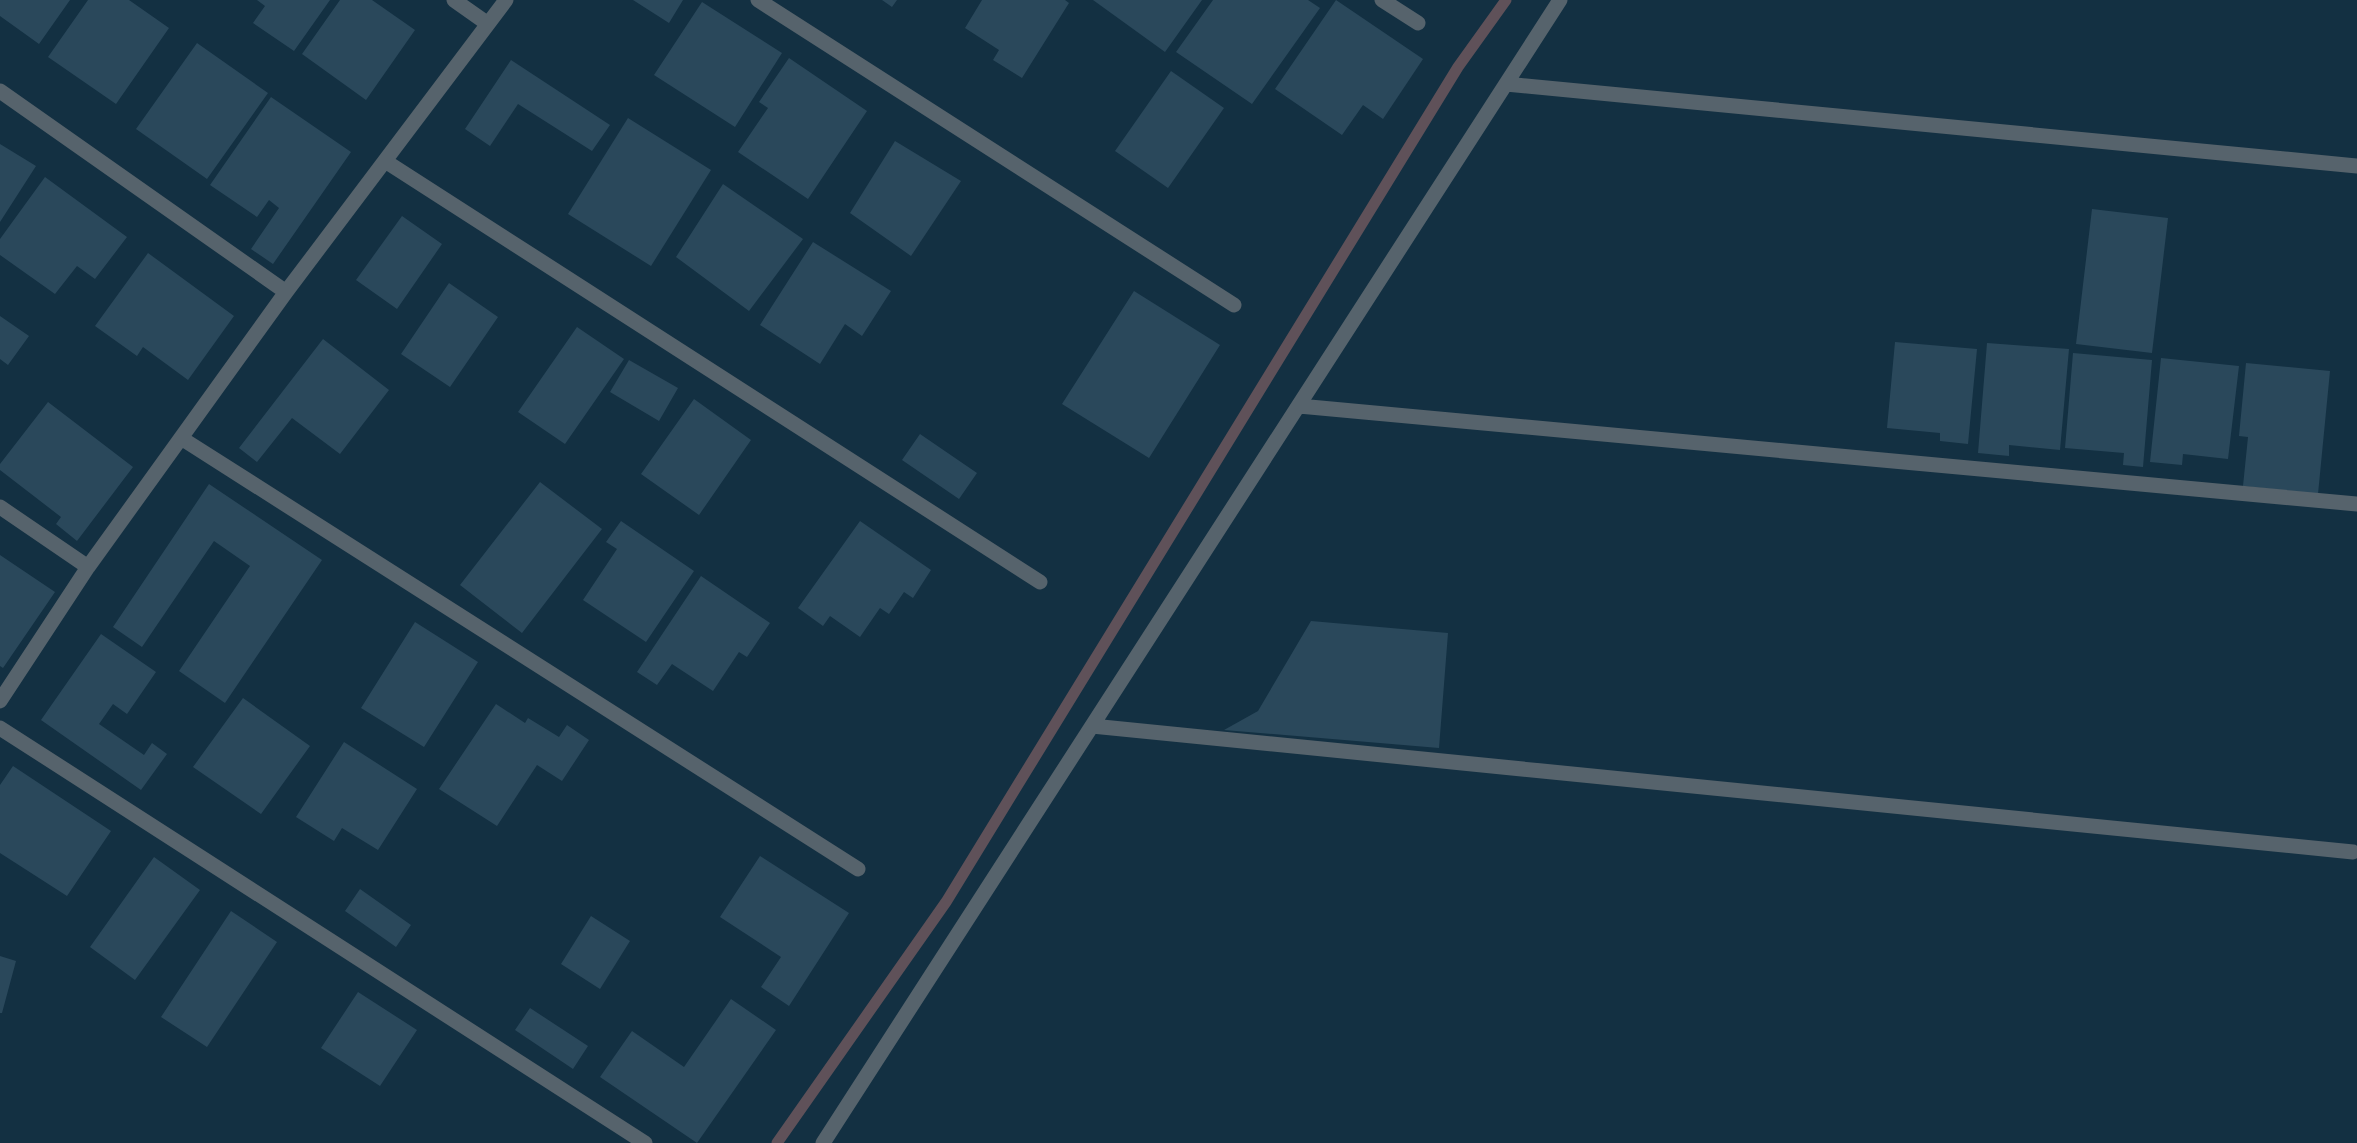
<svg xmlns="http://www.w3.org/2000/svg" width="2357" height="1143" viewBox="0 0 2357 1143" font-family="'Source Serif 4',serif">
	<rect width="100%" height="100%" fill="#133042"/>
	<g fill="none" stroke-linecap="round" stroke-linejoin="round">
		<path stroke="#5f5159" stroke-width="11" d="M777,1143L946,902L1458,67L1506,0"/>
	</g>
	<path fill="#2a485b" d="M0,0H70L39,44L0,16Z
		M88,0H129L169,28L116,104L48,57Z
		M257,0H330L294,51L253,23L265,6Z
		M340,0H372L415,30L366,100L302,54Z
		M633,0H683L669,23Z
		M882,0H897L892,7Z
		M982,0H1065L1069,3L1022,78L993,60L999,50L965,28Z
		M1093,0H1202L1165,52Z
		M1213,0H1308L1320,8L1252,104L1176,52Z
		M1336,0L1423,59L1383,119L1363,105L1342,135L1275,89Z
		M702,2L782,53L735,127L654,75Z
		M197,43L268,93L207,179L136,129Z
		M789,58L867,111L808,199L738,152L768,108L759,102Z
		M511,60L610,125L592,151L518,104L490,146L465,129Z
		M1171,71L1224,108L1168,188L1115,151Z
		M271,97L351,152L273,264L251,249L279,208L269,200L257,217L210,185Z
		M628,118L711,170L651,266L568,214Z
		M895,141L961,181L911,256L850,213Z
		M0,144L36,166L0,222Z
		M45,177L127,237L95,279L77,266L55,294L0,255V239Z
		M723,184L803,239L749,311L676,257Z
		M2092,209L2168,218L2152,353L2076,344Z
		M402,216L442,244L397,309L356,280Z
		M813,242L891,291L862,336L845,324L820,364L760,325Z
		M148,253L234,316L188,380L143,347L137,356L95,326Z
		M449,283L498,317L450,387L401,354Z
		M1134,291L1220,345L1149,458L1062,404Z
		M0,316L29,336L8,365L0,359Z
		M577,327L624,359L565,444L518,412Z
		M323,339L389,390L340,454L292,418L257,462L239,448Z
		M1895,342L1977,349L1968,444L1940,441V433L1887,428Z
		M1987,343L2069,349L2060,450L2009,445V456L1978,453Z
		M2073,353L2152,360L2143,467L2123,465L2124,453L2065,448Z
		M2161,358L2239,366L2228,459L2183,454L2182,465L2150,462Z
		M629,360L678,388L659,421L610,392Z
		M2246,363L2330,371L2318,494L2243,486L2248,437L2239,436Z
		M694,399L751,440L699,515L641,474Z
		M48,402L133,467L77,541L56,524L61,517L0,470V464Z
		M920,434L977,473L959,499L902,460Z
		M540,482L602,529L522,633L460,585Z
		M209,484L322,560L225,703L179,671L250,566L214,541L142,647L113,627Z
		M621,521L694,571L646,642L583,600L617,549L606,542Z
		M860,521L931,570L913,598L904,592L889,614L880,608L860,637L830,616L823,626L798,608Z
		M0,555L55,592L3,668L0,666Z
		M701,576L770,623L747,657L739,652L713,691L672,664L657,685L637,672Z
		M1311,621L1448,633L1439,748L1224,730L1258,711Z
		M415,622L478,662L424,747L361,708Z
		M101,634L156,672L127,714L113,704L99,724L144,755L152,743L167,754L141,790L41,720Z
		M243,698L310,746L261,814L193,767Z
		M496,704L525,723L528,718L559,737L567,725L589,740L562,781L537,765L497,826L439,789Z
		M344,742L417,789L378,850L342,828L334,841L296,817Z
		M13,766L111,831L67,896L0,853V785Z
		M760,856L849,913L789,1006L761,987L781,957L720,917Z
		M154,857L200,890L135,980L90,947Z
		M360,889L411,925L396,947L345,911Z
		M231,911L277,942L207,1047L161,1017Z
		M591,916L630,941L600,989L561,964Z
		M0,956L16,961L2,1013H0Z
		M358,992L417,1030L380,1086L321,1048Z
		M731,999L776,1030L697,1143L600,1077L632,1031L684,1067Z
		M530,1008L588,1046L573,1069L515,1030Z"/>
	<g fill="none" stroke-linecap="round" stroke-linejoin="round">
		<path stroke="#56636c" stroke-width="15" d="M454,0L488,24
			M758,0L1234,305
			M1382,0L1418,23
			M1506,84L2357,166
			M0,91L286,292
			M385,161L1040,582
			M1299,406L2357,504
			M181,438L858,869
			M0,507L88,567
			M0,701L88,567L286,292L506,0
			M1092,726L2353,852
			M0,728L645,1143
			M823,1143L1560,0"/>
	</g>
</svg>
